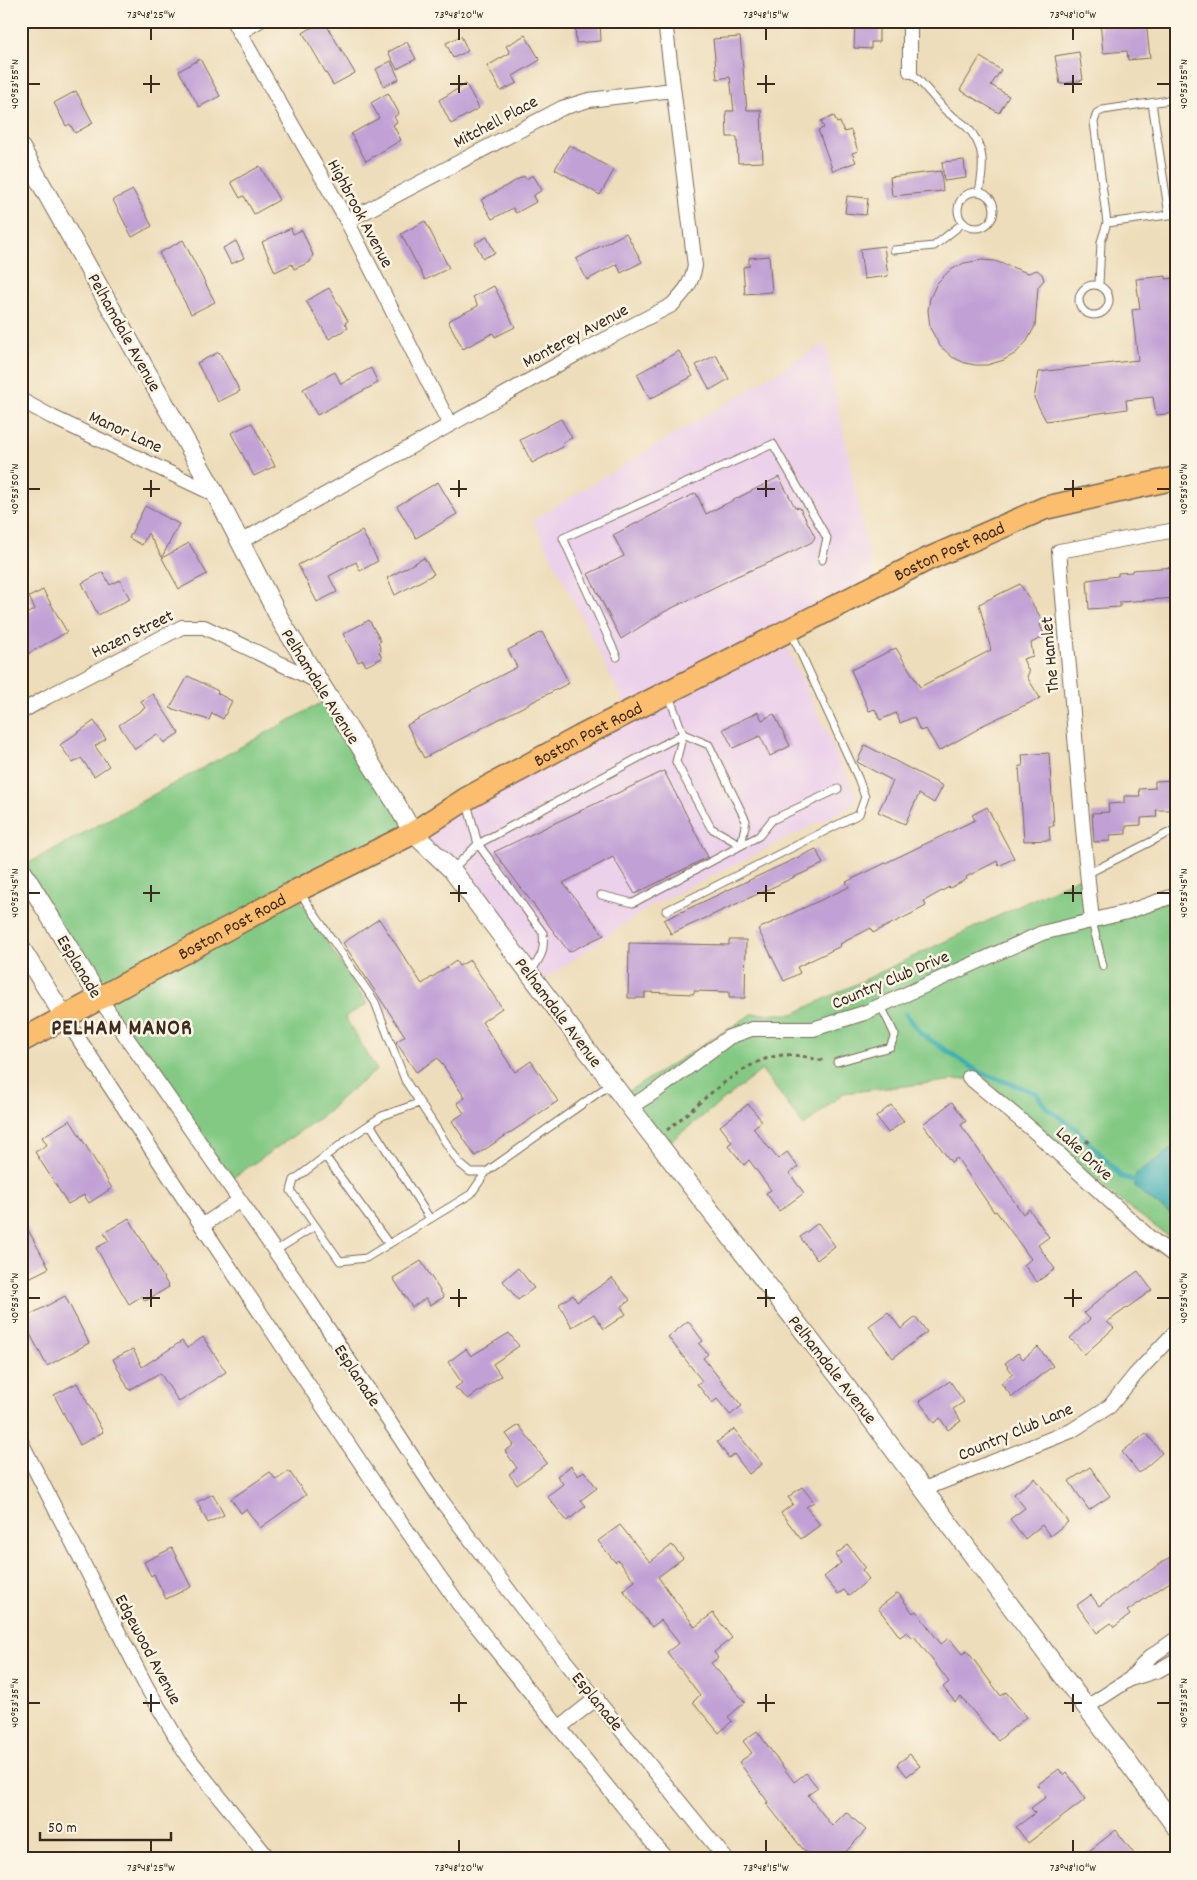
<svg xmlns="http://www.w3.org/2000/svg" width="1197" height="1880" viewBox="0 0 1197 1880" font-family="Dekko,sans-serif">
	<rect width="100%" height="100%" fill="#fcf5e5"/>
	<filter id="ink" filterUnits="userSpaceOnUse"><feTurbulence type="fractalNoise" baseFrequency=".02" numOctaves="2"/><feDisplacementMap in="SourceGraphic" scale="10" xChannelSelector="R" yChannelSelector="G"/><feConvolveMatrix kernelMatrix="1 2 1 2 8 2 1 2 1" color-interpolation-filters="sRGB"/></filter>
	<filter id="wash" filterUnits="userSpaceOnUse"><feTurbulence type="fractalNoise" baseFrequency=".0096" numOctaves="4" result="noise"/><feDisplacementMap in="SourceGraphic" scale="20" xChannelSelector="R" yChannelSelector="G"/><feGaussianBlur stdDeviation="1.12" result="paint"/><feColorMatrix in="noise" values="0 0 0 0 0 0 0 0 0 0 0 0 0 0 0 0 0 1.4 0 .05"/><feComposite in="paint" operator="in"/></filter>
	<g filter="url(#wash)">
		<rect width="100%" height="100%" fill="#edddba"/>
		<path fill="#ecd1ea" d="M825,343L876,591L784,641L856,796L852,806L652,905L541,982L413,833L631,717L533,520Z"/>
		<path fill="#83c984" stroke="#5f7a51" d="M323,702L413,833L298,897L367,1004L345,1017L377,1070L341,1098L328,1112L231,1179L106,1001L25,865Z
			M1084,875L1093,927L1176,898V1242L1111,1194L983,1077L843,1093L804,1126L762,1070L659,1150L620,1097L752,1014H793Z"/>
		<path fill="#3caeb4" stroke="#3c6c69" d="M1176,1142V1218L1144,1195L1134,1185L1136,1174L1171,1149Z"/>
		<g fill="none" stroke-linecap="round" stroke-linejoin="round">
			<path stroke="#3caeb4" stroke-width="5" d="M906,1014L920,1033L979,1072L1036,1093L1047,1108L1075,1128L1122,1177L1134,1180"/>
		</g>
		<g id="blocks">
			<path fill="#c1a0d5" d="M322,21H324L355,73L333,85L303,33Z
				M575,21H600L601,41L576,43Z
				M855,21H879V42H871V49L854,48Z
				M1100,21H1146L1150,58L1128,60L1127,51L1103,53Z
				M525,35L540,60L513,76L517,83L501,91L487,66L510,53L506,46Z
				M461,36L468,51L453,58L446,43Z
				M740,37L747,110H761L763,162L738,163L737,137H727L726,111H734L730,77L717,79L713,39Z
				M407,42L416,59L397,69L388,52Z
				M1079,52L1083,80L1060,84L1055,56Z
				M980,57L1001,70L991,85L1009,96L999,113L960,90Z
				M200,59L220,96L199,107L179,71Z
				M391,61L399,79L384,86L376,69Z
				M466,84L479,108L451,124L439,100Z
				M76,91L93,123L75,133L70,124L66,126L54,103Z
				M388,93L399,113L394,117L397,122L393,125L401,140L366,161L351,134L379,118L371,103Z
				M834,116L837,123L840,122L844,132L851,130L858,151L852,153L856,162L833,171L818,130L824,128L821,121Z
				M569,145L614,170L600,195L555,169Z
				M964,160L966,178L944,181L942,162Z
				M260,166L279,200L254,214L244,196L240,198L231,182Z
				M941,171L943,191L892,196L890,177Z
				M533,175L542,190L533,196L536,202L516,213L513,208L492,219L481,200L524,176L526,179Z
				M133,190L152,226L132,237L113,200Z
				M847,196L868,198L866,215L845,213Z
				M425,221L449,268L425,280L401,234Z
				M291,228L293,234L302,230L313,255L310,262L294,269L292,264L275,272L262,242Z
				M626,233L642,262L621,273L617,264L587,280L576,259Z
				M487,237L495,253L483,258L475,243Z
				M183,240L215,302L191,314L159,253Z
				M236,241L244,258L231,264L223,248Z
				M884,246L888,276L864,279L860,249Z
				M769,256L772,292L745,294L743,267L749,266V258Z
				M982,260L995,261L1028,273L1037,270L1042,274L1044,280L1038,287L1035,326L1027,341L1016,353L1004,360L987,365H975L965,363L952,357L940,346L930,328L928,310L930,298L937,283L949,271L964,263Z
				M1166,276V279L1176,278V413L1156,415L1153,397L1126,400L1127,409L1046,421L1034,398L1039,372L1138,360L1132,310L1140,309L1136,279Z
				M494,286L515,327L495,337L493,333L463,349L448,321L478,306L473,297Z
				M329,288L348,321L345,323L348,328L329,339L306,301Z
				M679,351L693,376L650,399L637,374Z
				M219,352L240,391L218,402L197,363Z
				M716,355L729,379L710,390L696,365Z
				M371,368L378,383L317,415L303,389L335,372L341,384Z
				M561,419L572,438L562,443L563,447L532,463L520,440Z
				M252,423L275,466L254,476L231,433Z
				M779,477L795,507L800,508L815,537L812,542L780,558L737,576L664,612L621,639L588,574L624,556L613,535L696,493L706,514Z
				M438,482L457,514L416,538L397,506Z
				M145,506L179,524L162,557L148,533L142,545L129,538Z
				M362,531L378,561L360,571L356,562L329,576L337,592L317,602L298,565Z
				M189,543L207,574L179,589L162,558Z
				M424,558L434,574L395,595L387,578Z
				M1176,567V598L1120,602V607L1089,609L1087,580L1118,576V573L1132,572V570Z
				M103,572L110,585L120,580L130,599L98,615L82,583Z
				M1020,584L1043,621L1040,625L1045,636L1031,643L1033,656L1023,659L1029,672L1027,677L1040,698L977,728L978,729L939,751L926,729L920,731L914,717L900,723L896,713L880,720L875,709L869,711L851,670L896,648L920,687L991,650L979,604Z
				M43,590L67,632L26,655L21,647V617L35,609L29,597Z
				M369,620L381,641L378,642L381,650L379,652L382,658L366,666L363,660L358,662L343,634Z
				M542,632L569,683L424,758L407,725L517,667L508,650Z
				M188,676L218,691L217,693L232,701L223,719L212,713L209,720L170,708Z
				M153,694L179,733L164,743L157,734L135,749L119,725L145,708L141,701Z
				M758,712L762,720L774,714L790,746L770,756L760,736L733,748L723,729Z
				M94,721L106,739L95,746L109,766L94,776L81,758L73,763L60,745Z
				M865,745L943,786L934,803L919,794L905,824L878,812L893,781L857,762Z
				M1049,753L1054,826H1049L1050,840L1024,841L1019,766H1023L1022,755Z
				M664,771L708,857L635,894L613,857L563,883L604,935L569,952L494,852Z
				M1176,780V806H1172V810H1156L1157,817L1141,818V825L1126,826V834L1110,835V841L1094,842L1092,813L1109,812L1108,804L1124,803V796H1140L1139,789L1155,788V781Z
				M987,807L1014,858L999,866L997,861L966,877L967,879L950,888L949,887L924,901L926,906L911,914L873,933L871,928L840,944L841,946L797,967L800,973L784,981L758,929L849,887L846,882L975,820L972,815Z
				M816,849L823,864L671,934L664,920Z
				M379,919L422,984L456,961L459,966L470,960L502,1008L482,1022L515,1072L531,1061L558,1101L475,1156L452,1121L464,1113L457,1103L465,1098L438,1058L416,1072L396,1042L405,1036L343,943Z
				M729,940H746L745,998H729V992L694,991V994L645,992V998H628L629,943L729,945Z
				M952,1102L966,1121L961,1125L1023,1214L1029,1209L1049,1237L1038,1245L1055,1269L1037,1282L1024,1265L1031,1259L996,1211L994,1212L957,1158L951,1162L923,1124Z
				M748,1104L762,1121L753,1128L778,1159L787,1152L798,1167L789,1173L804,1193L779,1211L766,1193L771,1190L749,1160L744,1165L728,1145L732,1142L720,1126Z
				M891,1105L904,1121L888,1133L876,1117Z
				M70,1120L112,1188L89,1203L84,1195L68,1204L35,1152L47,1145L42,1137Z
				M21,1217L49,1268L21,1282Z
				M129,1218L169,1287L145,1301L142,1296L129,1304L96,1248L109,1241L104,1233Z
				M818,1223L835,1246L817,1260L800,1237Z
				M421,1261L444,1297L430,1305L426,1298L412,1307L393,1278Z
				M518,1268L534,1288L518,1300L503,1281Z
				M1138,1271L1152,1290L1107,1322L1114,1328L1085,1354L1070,1338L1090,1319L1084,1313L1108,1292Z
				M612,1278L630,1300L621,1307L626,1314L604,1329L594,1314L572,1327L559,1304L573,1295L577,1302Z
				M65,1296L89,1343L47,1366L22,1319Z
				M888,1312L901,1329L916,1317L927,1332L893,1358L869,1326Z
				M688,1321L703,1341L699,1344L708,1354L703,1358L742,1406L730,1415L717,1399L712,1403L697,1384L702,1381L668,1337Z
				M509,1333L519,1346L493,1364L501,1376L468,1399L455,1388L462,1383L448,1362L466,1349L471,1356Z
				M203,1337L226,1372L179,1402L160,1373L129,1390L113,1359L133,1349L142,1367L182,1341L187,1348Z
				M1038,1347L1053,1366L1012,1397L1001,1383L1013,1374L1005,1363L1018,1353L1023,1359Z
				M950,1381L964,1402L953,1409L961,1421L948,1430L940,1418L934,1423L919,1401Z
				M77,1383L103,1432L80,1445L54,1395Z
				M519,1425L547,1463L517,1485L509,1474L517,1468L505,1451L514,1445L506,1434Z
				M734,1429L762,1464L749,1474L734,1454L729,1458L717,1442Z
				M1146,1433L1162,1453L1139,1473L1122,1452Z
				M571,1466L578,1476L584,1471L597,1488L581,1500L586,1506L567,1521L547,1496L563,1484L557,1476Z
				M1090,1467L1110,1496L1089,1510L1069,1481Z
				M289,1471L306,1495L260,1528L246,1509L241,1513L231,1499L270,1472L276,1480Z
				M1035,1478L1068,1522L1050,1536L1042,1525L1025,1539L1010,1519L1025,1508L1014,1494Z
				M802,1487L814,1502L806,1507L820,1525L801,1539L781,1513L793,1504L788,1497Z
				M213,1494L224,1515L208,1523L197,1502Z
				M620,1525L650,1562L672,1545L683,1558L658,1577L695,1627L713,1613L732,1638L714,1652L718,1658L711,1663L745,1702L728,1717L732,1721L719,1733L693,1702L700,1695L667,1652L679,1643L661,1620L652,1627L623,1590L635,1581L618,1560L615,1562L598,1541Z
				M848,1545L865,1567L862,1570L869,1579L849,1596L844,1590L838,1594L824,1577L841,1563L835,1555Z
				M172,1548L191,1587L166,1599L154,1574L151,1576L144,1562Z
				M1176,1553V1578L1127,1611L1130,1615L1114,1627L1111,1623L1097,1633L1077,1605L1091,1595L1099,1606Z
				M898,1593L913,1613L916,1611L941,1644L949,1638L962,1654L967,1651L1001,1696L1006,1692L1026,1717L998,1741L961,1697L955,1702L943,1687L949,1682L914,1636L912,1637L907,1632L900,1637L878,1608Z
				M757,1731L794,1782L806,1773L818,1788L808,1795L832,1826L846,1812L866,1830L839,1859H813L802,1848L766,1803L768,1802L739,1762L752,1753L743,1741Z
				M910,1754L920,1766L907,1776L897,1764Z
				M1059,1769L1064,1776L1067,1773L1086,1799L1028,1843L1016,1827L1035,1813L1031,1808L1046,1797L1037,1785Z
				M1116,1830L1138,1859H1079Z"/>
		</g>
	</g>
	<g filter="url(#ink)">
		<use href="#blocks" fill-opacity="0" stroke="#796955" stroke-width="1"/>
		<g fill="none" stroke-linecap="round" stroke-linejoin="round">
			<defs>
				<path id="service" d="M910,71C922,83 933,96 944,109C951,116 959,120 966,126C986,146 984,167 979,192
					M1176,99L1103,110L1097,113L1094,122L1107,223L1176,214
					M1152,103L1169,215
					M958 210a18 18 0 1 1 36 0a18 18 0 1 1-36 0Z
					M894,250L934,246L963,223
					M1079 300a15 15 0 1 1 30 0a15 15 0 1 1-30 0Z
					M1099,285L1101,242L1107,223
					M617,657L563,538L773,444L827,538L822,560
					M669,696L683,734L676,762L711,828L741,845L746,821L709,745L683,734
					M452,870L478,844L467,803
					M1087,874L1176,829
					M300,893L375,1002L405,1080L459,1163L470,1172H486L612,1083
					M601,895L633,903L759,836L772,820L838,789
					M666,911L859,814L865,797L858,778L791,632
					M1092,921L1103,966
					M530,973C541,957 545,952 543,933L478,844L683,734
					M837,1062L890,1047L895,1035L881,1006
					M419,1103L382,1116L348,1139L294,1180L291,1191L340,1261L366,1258L471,1194L486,1172
					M370,1124L430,1219
					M325,1156L389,1244
					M275,1251L315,1226"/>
				<path id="minor" d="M233,21L347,221L450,425
					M910,21V71
					M239,33L259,21
					M347,221L562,108L589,100L673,90
					M21,400L52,417L216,495
					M240,542L575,355L672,305C685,291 691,285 695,266L665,21
					M21,712L47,697L182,627H204L317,681
					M1092,921L1085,852L1059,551L1176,530
					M100,999L309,1300L441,1500L522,1608L726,1859
					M65,1018L202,1226L389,1505L458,1603L652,1842L668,1859
					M969,1077L1035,1132L1149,1237L1176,1257
					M630,1107L656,1091L729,1037L752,1029H813L864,1013L1042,933L1127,912L1176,895
					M202,1226L240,1200
					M21,1442L145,1684L187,1756L269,1859
					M924,1489L1071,1431L1110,1406L1135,1375L1176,1331
					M1133,1678L1159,1670L1176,1660
					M1087,1707L1130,1679L1150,1657L1176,1639
					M560,1727L597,1698"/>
				<path id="tertiary" d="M21,148L216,495L282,623L397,805L413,833L452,870L630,1107L849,1390L1176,1827
					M21,869L100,999
					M21,948L65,1018"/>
				<g id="primary">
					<path id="s1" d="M21,1041L298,890L413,833L466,799L580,737L926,560L1045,508L1176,478"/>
				</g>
			</defs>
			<use href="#service" stroke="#796955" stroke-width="9"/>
			<use href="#minor" stroke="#796955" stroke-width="16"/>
			<use href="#tertiary" stroke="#796955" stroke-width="20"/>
			<use href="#primary" stroke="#796955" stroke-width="25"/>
			<path stroke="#796955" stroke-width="3" stroke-dasharray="4 4" stroke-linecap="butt" d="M667,1130C698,1106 745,1056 785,1055C799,1054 812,1059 826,1061
				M1086,1143L1090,1139"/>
			<use href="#service" stroke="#fff" stroke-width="7"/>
			<use href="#minor" stroke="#fff" stroke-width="14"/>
			<use href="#tertiary" stroke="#fff" stroke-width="18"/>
			<use href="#primary" stroke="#fbbd6e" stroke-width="22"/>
		</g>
	</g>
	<path fill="none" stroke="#3b2a1e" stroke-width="2" d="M151,28V40M459,28V40M766,28V40M1073,28V40M151,75V93M459,75V93M766,75V93M1073,75V93M28,84H40M143,84H160M450,84H467M757,84H775M1064,84H1082M1157,84H1170M151,480V497M459,480V497M766,480V497M1073,480V497M28,489H40M143,489H160M450,489H467M757,489H775M1064,489H1082M1157,489H1170M151,885V902M459,885V902M766,885V902M1073,885V902M28,893H40M143,893H160M450,893H467M757,893H775M1064,893H1082M1157,893H1170M151,1289V1307M459,1289V1307M766,1289V1307M1073,1289V1307M28,1298H40M143,1298H160M450,1298H467M757,1298H775M1064,1298H1082M1157,1298H1170M151,1694V1712M459,1694V1712M766,1694V1712M1073,1694V1712M28,1703H40M143,1703H160M450,1703H467M757,1703H775M1064,1703H1082M1157,1703H1170M151,1840V1852M459,1840V1852M766,1840V1852M1073,1840V1852"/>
	<g text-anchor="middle" stroke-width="5" stroke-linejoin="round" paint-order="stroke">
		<g font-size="18" fill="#3b2a1e" stroke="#fcf5e5">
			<text transform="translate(495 121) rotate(-28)" y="6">Mitchell Place</text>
			<text transform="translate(361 213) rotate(62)" y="6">Highbrook Avenue</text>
			<text transform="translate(125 332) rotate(61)" y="6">Pelhamdale Avenue</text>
			<text transform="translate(575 335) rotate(-28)" y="6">Monterey Avenue</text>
			<text transform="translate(126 431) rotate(25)" y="6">Manor Lane</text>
			<text dy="6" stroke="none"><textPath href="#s1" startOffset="1050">Boston Post Road</textPath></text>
			<text transform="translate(132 633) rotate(-26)" y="6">Hazen Street</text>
			<text transform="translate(1049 655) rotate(-95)" y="6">The Hamlet</text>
			<text transform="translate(321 686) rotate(58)" y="6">Pelhamdale Avenue</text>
			<text dy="6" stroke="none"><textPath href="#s1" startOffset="645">Boston Post Road</textPath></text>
			<text dy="6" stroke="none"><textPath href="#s1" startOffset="240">Boston Post Road</textPath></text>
			<text transform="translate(80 966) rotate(59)" y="6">Esplanade</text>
			<text transform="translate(890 979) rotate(-23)" y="6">Country Club Drive</text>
			<text transform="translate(559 1012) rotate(53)" y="6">Pelhamdale Avenue</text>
			<text transform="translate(1085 1153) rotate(43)" y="6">Lake Drive</text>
			<text transform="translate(833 1369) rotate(52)" y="6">Pelhamdale Avenue</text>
			<text transform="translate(358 1375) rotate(57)" y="6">Esplanade</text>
			<text transform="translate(1015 1431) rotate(-23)" y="6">Country Club Lane</text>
			<text transform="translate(149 1649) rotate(62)" y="6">Edgewood Avenue</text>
			<text transform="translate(598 1701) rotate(51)" y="6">Esplanade</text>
		</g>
		<g font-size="22" font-weight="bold" letter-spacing="1" fill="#3b2a1e" stroke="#fcf5e5">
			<text x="122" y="1034">PELHAM MANOR</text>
		</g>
	</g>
	<rect width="1197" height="1880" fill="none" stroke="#fcf5e5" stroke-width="55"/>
	<path d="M40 1832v8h131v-8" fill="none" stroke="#3b2a1e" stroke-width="2.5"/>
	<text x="48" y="1832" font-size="15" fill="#3b2a1e" stroke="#fcf5e5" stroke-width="4" paint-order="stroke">50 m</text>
	<rect x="28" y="28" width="1142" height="1824" fill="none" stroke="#3b2a1e" stroke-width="2"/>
	<g font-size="12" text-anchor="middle" fill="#3b2a1e">
		<text x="151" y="18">73°48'25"W</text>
		<text x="459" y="18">73°48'20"W</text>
		<text x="766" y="18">73°48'15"W</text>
		<text x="1073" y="18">73°48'10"W</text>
		<text transform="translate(14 84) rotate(-90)" y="4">40°53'55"N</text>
		<text transform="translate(1183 84) rotate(-90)" y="4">40°53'55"N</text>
		<text transform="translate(14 489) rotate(-90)" y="4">40°53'50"N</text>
		<text transform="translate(1183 489) rotate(-90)" y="4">40°53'50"N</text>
		<text transform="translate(14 893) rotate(-90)" y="4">40°53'45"N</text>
		<text transform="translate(1183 893) rotate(-90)" y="4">40°53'45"N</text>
		<text transform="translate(14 1298) rotate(-90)" y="4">40°53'40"N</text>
		<text transform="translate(1183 1298) rotate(-90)" y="4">40°53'40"N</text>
		<text transform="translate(14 1703) rotate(-90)" y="4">40°53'35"N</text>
		<text transform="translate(1183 1703) rotate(-90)" y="4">40°53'35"N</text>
		<text x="151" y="1871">73°48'25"W</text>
		<text x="459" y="1871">73°48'20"W</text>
		<text x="766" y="1871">73°48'15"W</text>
		<text x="1073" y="1871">73°48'10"W</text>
	</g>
</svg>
